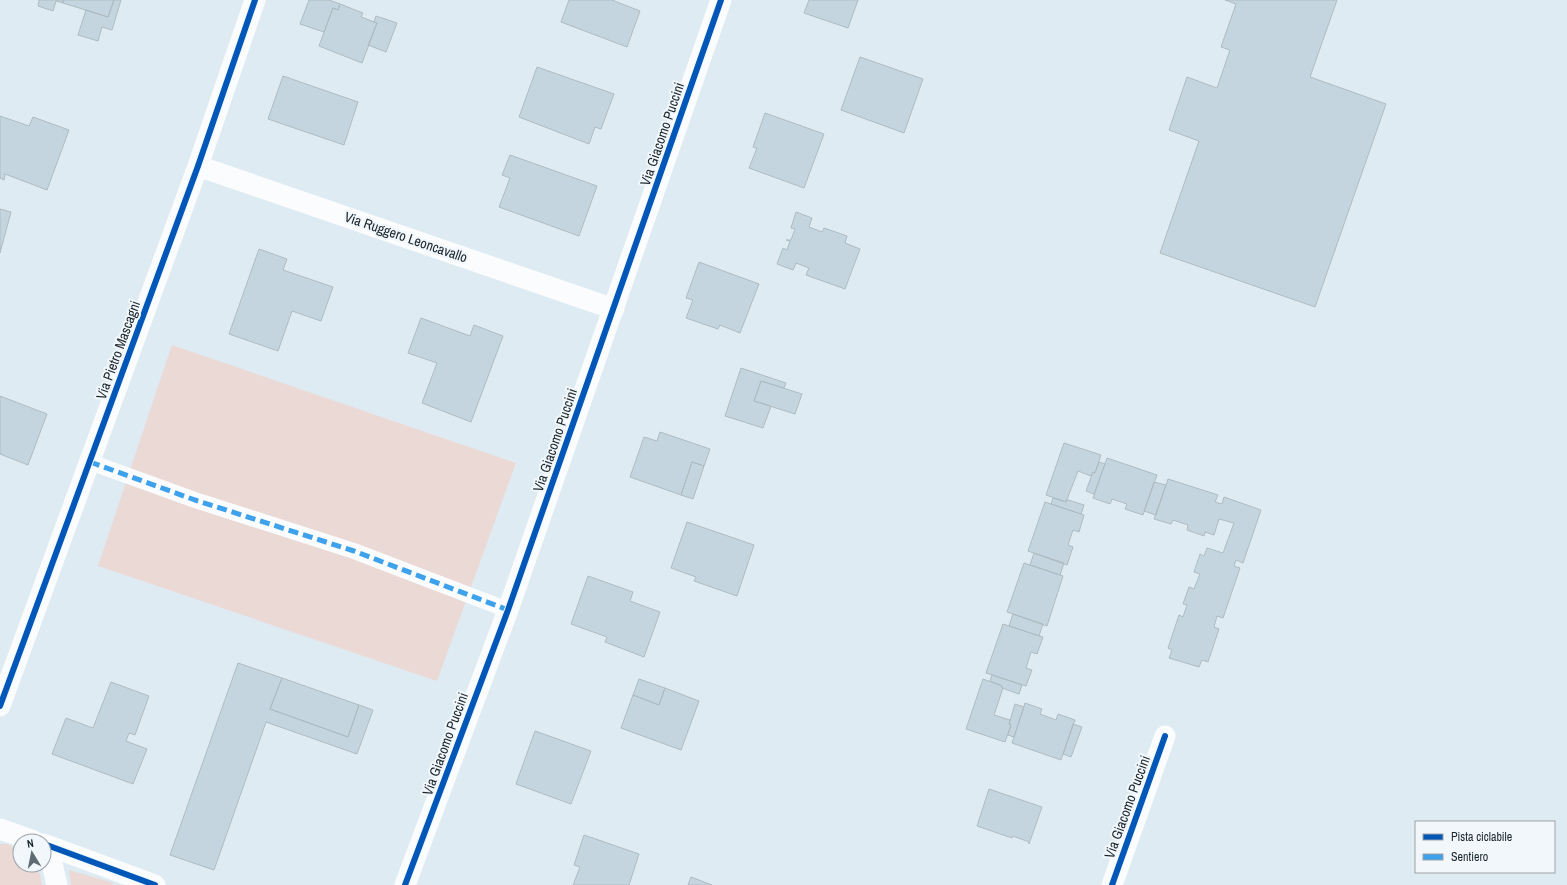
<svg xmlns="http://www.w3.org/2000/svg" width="1567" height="885" viewBox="0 0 1567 885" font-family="'Archivo Narrow',sans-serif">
	<rect width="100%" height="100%" fill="#deebf3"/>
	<path fill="#ebd9d6" d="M172,345L516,463L437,681L98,566Z
		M0,844H7L20,850V865H35L40,874L42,885H0Z
		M69,870L114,883L111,885H71Z"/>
	<path fill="#c5d5df" stroke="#afbbc1" d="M39,0H63V3L56,1L53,11L38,6Z
		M63,0H114L108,17L63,3Z
		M114,0H121L112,30L102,27L98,41L78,35L86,10L108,17Z
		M309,0H329L340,4L338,10L333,8L324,32L300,24Z
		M569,0H612L640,11L627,47L561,22Z
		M809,0H858L848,28L804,13Z
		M1225,0H1337L1310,77L1386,104L1315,307L1160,253L1199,141L1169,130L1187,77L1217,88L1230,50L1221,47L1236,4Z
		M340,4L363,13L361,17L377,23L362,63L319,46L333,8L338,10Z
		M376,16L397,23L386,52L368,45L377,23L374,22Z
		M860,57L923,79L904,133L841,110Z
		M537,67L614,94L601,129L595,127L589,144L519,117Z
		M283,76L358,102L344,145L268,119Z
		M765,113L824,134L804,188L749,168L757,148L753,147Z
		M0,116L29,126L33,117L69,130L47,190L5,174L4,180L0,178Z
		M510,155L597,186L579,236L499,207L510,178L502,175Z
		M0,209L11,212L0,253Z
		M796,212L812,218L809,227L822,232L824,228L847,236L845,243L860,249L845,289L806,275L809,268L796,263L793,270L777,264L783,248L787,250L790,241L786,240H791L795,229L791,228Z
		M259,249L287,259L283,270L333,287L321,321L292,311L278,351L229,334Z
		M699,262L759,284L740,333L720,325L718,329L686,318L693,300L686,298Z
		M421,318L470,336L474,325L503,336L471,422L422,403L437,363L408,353Z
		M741,368L786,383L784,388L761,381L754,401L771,406L763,428L725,416Z
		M761,381L802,394L795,414L754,401Z
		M0,396L47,414L28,465L0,454Z
		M660,432L710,449L704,466L692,462L681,495L630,477L644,437L657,441Z
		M1064,443L1101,455L1095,473L1093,472L1091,476L1078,471L1066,502L1046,495Z
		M1107,458L1157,475L1143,515L1125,509L1127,504L1112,499L1110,504L1093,498Z
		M692,462L704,466L693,499L681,495Z
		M1099,462L1105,464L1094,494L1086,491L1093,472L1095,473Z
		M1168,479L1218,495L1215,502L1222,504L1224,497L1261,510L1243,563L1236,560L1234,566L1240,568L1223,618L1217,616L1214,627L1219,629L1208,662L1202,660L1199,667L1169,658L1172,650L1168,648L1179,615L1183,617L1187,605L1183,604L1189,587L1194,589L1200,574L1194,572L1200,554L1204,556L1207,548L1223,553L1234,523L1219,519L1214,535L1205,532L1204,536L1187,530L1188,525L1173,520L1171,524L1154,519Z
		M1154,482L1166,485L1156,515L1144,511Z
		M1053,498L1066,502V500H1068L1084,505L1081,514L1051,504Z
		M1045,502L1084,515L1079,532L1073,530L1068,545L1073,547L1067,565L1028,551Z
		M687,522L754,545L737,596L694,581L696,577L671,568Z
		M1034,553L1064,563L1060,575L1030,565Z
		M1024,563L1063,576L1047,626L1007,612Z
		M588,576L633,592L630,601L660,612L644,657L605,642L607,637L571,624Z
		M1013,614L1043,624L1039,636L1009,626Z
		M1003,624L1043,637L1037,654L1031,652L1026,668L1032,670L1026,686L986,673Z
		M238,663L282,678L270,709L348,737L359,705L373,710L357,754L266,722L214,870L170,855Z
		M992,675L1022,685L1019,694L1002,688V686L990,681Z
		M282,678L359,705L348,737L270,709Z
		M639,679L665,688L659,705L633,695Z
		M983,679L1002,686V688H1003L994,715L1010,720L1009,724L1011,725L1005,742L966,729Z
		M111,682L149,696L135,735L129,733L126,741L147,749L133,784L52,754L66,718L93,728Z
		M665,688L699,701L681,750L621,728L633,695L659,705Z
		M1025,703L1042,709L1040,714L1056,720L1058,714L1075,720L1061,760L1012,743Z
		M1015,704L1024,707L1014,737L1008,735L1011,725L1009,724Z
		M1073,724L1082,727L1071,757L1063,754Z
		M535,731L591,751L571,804L516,784Z
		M989,789L1042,807L1029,844V842L1013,836L1012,838L977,826Z
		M584,835L639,854L629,885H573L580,867L574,865Z
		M691,877L712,885H688Z"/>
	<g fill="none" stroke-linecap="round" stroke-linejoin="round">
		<path stroke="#fafcfd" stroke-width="16" d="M90,462L195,500L354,551L508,610"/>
		<path stroke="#fafcfd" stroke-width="21" d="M198,166L614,309
			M0,706L198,166L255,0
			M0,829L34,841
			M44,844L155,885
			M48,846L57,885
			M405,885L508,610L721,0
			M1112,885L1165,736"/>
		<path stroke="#3da2eb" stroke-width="5" stroke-dasharray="10 5" stroke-linecap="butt" d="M90,462L195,500L354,551L508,610"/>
		<defs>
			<path id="cycleway" d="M0,706L198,166L255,0
				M44,844L155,885
				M405,885L508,610L721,0
				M1112,885L1165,736"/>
		</defs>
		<use href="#cycleway" stroke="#f1f7fb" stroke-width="8"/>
		<use href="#cycleway" stroke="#0057b8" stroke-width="6"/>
	</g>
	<g text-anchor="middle" stroke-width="4" stroke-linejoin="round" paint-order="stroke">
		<g font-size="14" fill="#1a262c" stroke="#f1f7fb">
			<text transform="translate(662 134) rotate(-71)" y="5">Via Giacomo Puccini</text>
			<text transform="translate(406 237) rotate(19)" y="5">Via Ruggero Leoncavallo</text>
			<text transform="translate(118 350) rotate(-70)" y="5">Via Pietro Mascagni</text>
			<text transform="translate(555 440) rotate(-71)" y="5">Via Giacomo Puccini</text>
			<text transform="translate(445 744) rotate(-70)" y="5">Via Giacomo Puccini</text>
			<text transform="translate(1127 807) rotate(-70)" y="5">Via Giacomo Puccini</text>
		</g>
	</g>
	<rect x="1415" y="821" width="140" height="52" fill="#f1f7fb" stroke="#9ba3a8"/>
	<rect x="1423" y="834" width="20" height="6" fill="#0057b8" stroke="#9ba3a8"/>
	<text x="1451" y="841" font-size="12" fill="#1a262c">Pista ciclabile</text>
	<rect x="1423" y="854" width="20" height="6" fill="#3da2eb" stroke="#9ba3a8"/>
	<text x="1451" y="861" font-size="12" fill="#1a262c">Sentiero</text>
	<g transform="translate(32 853) rotate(350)"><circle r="19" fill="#f1f7fb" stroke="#9ba3a8"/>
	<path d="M0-3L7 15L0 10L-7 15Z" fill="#5f6b72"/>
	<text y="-6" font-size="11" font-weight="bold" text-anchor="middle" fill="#1a262c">N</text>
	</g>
</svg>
